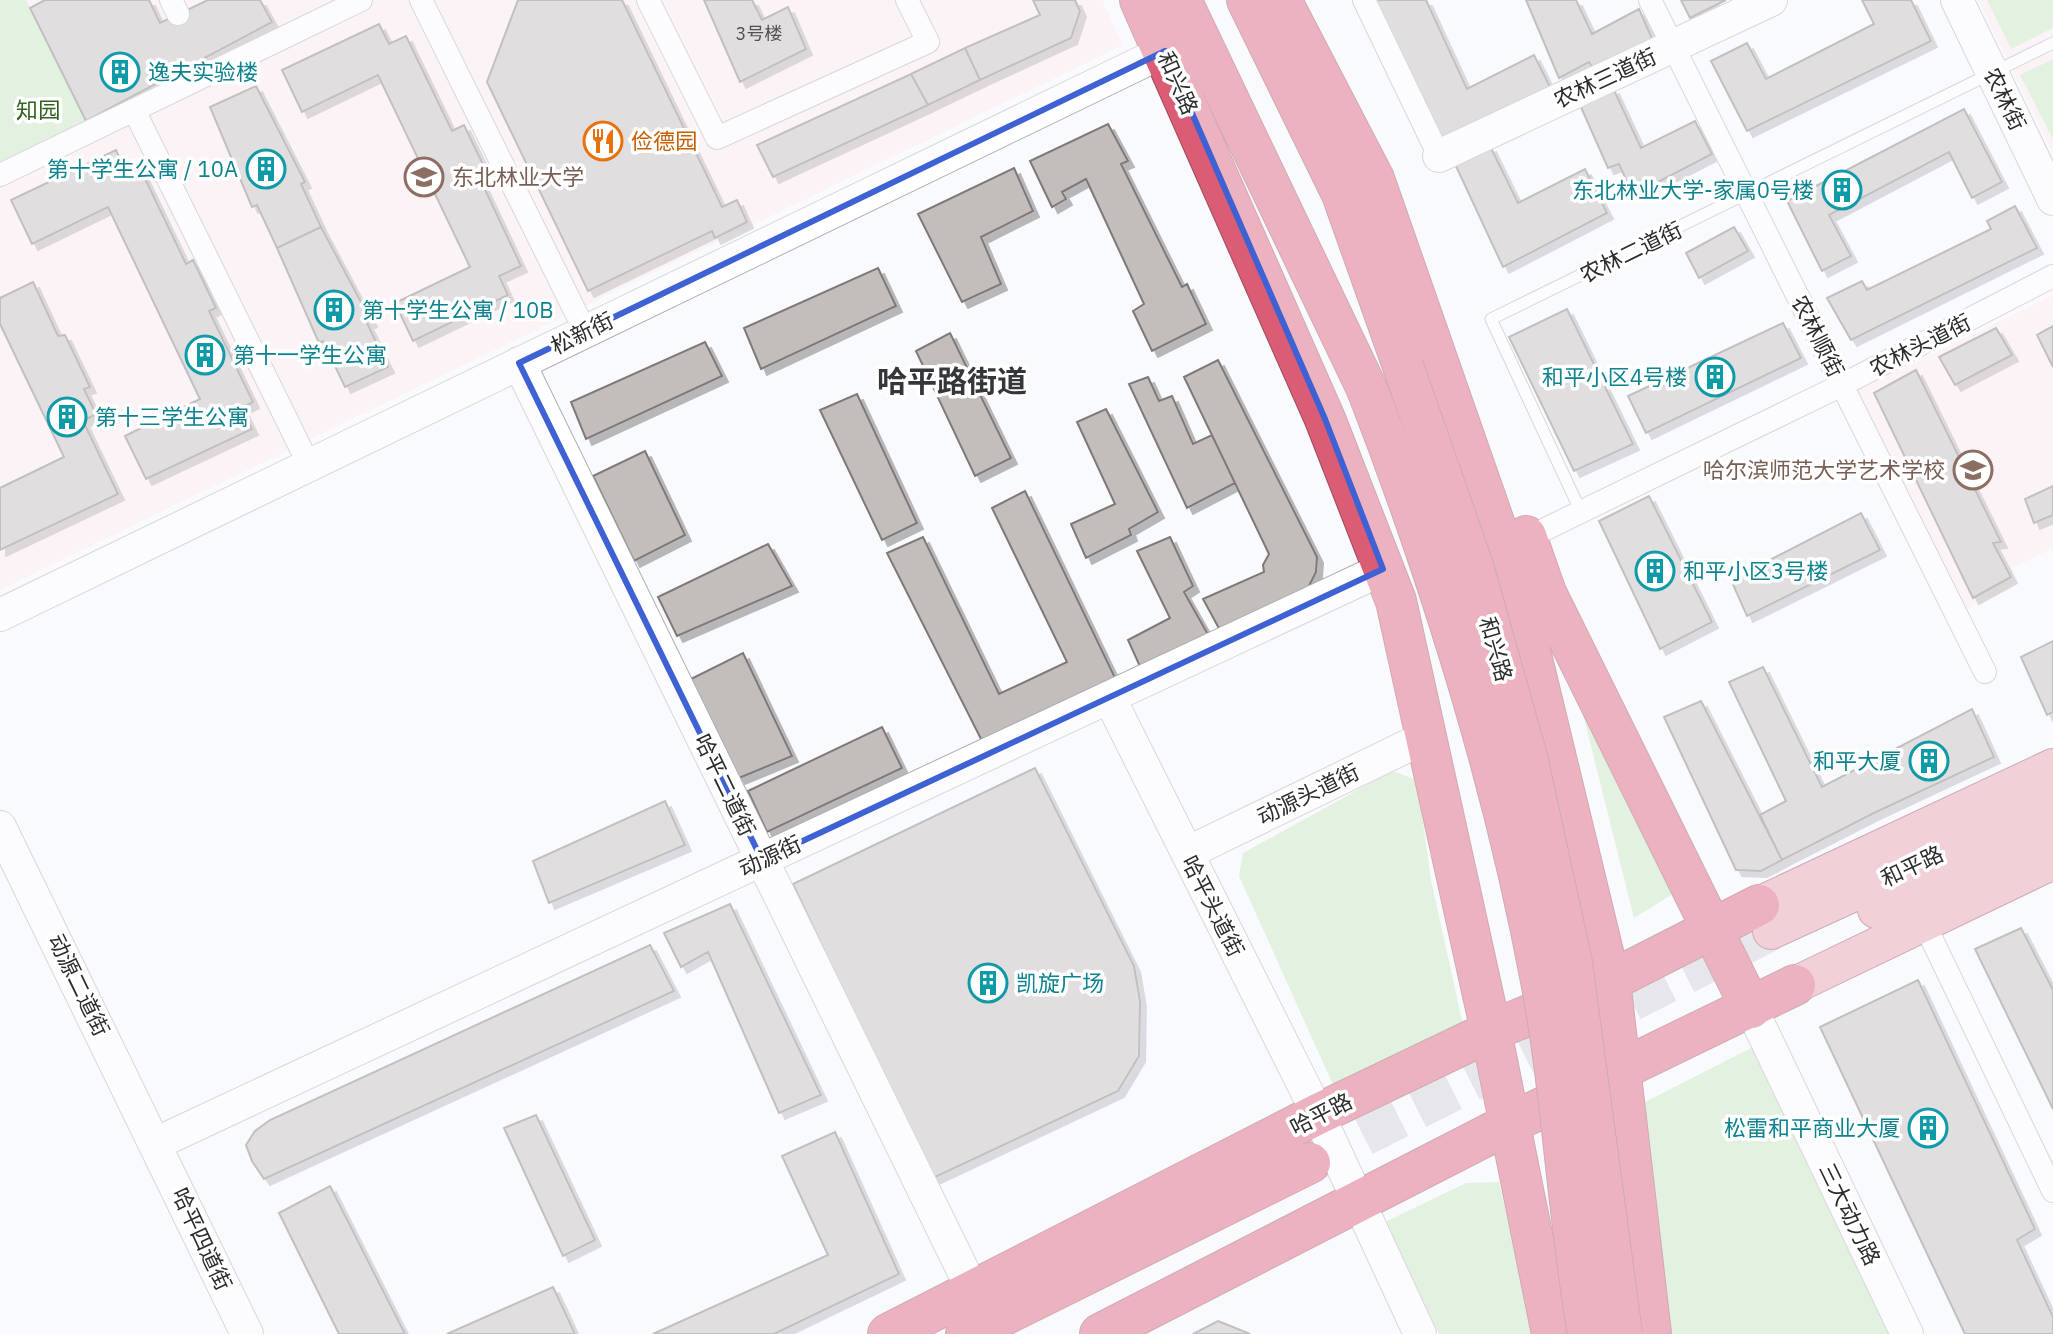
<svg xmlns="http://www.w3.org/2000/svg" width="2053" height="1334" viewBox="0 0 2053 1334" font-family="'IBM Plex Sans','Noto Sans SC',sans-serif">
	<defs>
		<filter id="shadow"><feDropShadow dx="6" dy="6" stdDeviation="0" flood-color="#0004"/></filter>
	</defs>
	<rect width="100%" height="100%" fill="#f9fafe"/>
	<path fill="#fcecec" d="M0,0H1102L1123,45L0,590Z
		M1978,0H2053V153Z
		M2053,295V548L2013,568V586L1964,611L1855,392Z"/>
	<path fill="#c7e8bd" d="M0,0H26L89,127L0,169Z
		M1987,0H2053V28L2011,49Z
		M2053,59V139L2020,75Z
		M1562,630L1689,884L1634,918Z
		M1392,771L1417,780L1431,880L1463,1025L1334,1087L1239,876L1243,853Z
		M1757,1045L1892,1334H1669L1641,1104Z
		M1499,1182L1535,1334H1439L1385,1222L1466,1183Z"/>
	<path fill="#c3bdbb" stroke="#7f7977" stroke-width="2" filter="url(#shadow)" d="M45,0H149L160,23L208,0H260L272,22L86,121L30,8Z
		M518,0H622L722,207L737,200L747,222L715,238L712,231L588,291L487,82Z
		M704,0H752L762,20L788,7L806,49L740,82Z
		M1033,0H1075L1080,11L1071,38L980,80L965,48L1040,15Z
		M1375,0H1426L1467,89L1534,55L1552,91L1443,146Z
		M1526,0H1576L1592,34L1639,9L1654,43L1595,72L1589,62L1559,78Z
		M1681,0H1726L1690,18Z
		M1862,0H1911L1931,41L1747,131L1711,61L1747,43L1766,79L1874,24Z
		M379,24L389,44L406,36L452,131L464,125L488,175L480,179L521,266L499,276L508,295L413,341L395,303L470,267L378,75L302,112L282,70Z
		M965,48L980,80L928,105L911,74Z
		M911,74L928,105L773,177L757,145Z
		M256,86L305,182L301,184L321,227L277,248L257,205L252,207L210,107Z
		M1613,88L1641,148L1695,121L1712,154L1633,195L1619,164L1608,168L1580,105Z
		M1964,109L2002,182L1972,198L1949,152L1829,215L1851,256L1822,271L1787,201Z
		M1108,124L1128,161L1121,164L1182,287L1187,284L1206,324L1152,351L1133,311L1144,304L1086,179L1062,192L1066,199L1052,207L1030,161Z
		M1490,146L1518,203L1585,169L1607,213L1503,267L1455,164Z
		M116,150L126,172L139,166L186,264L193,260L216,308L209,311L253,402L242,408L252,429L146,479L125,436L200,399L108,207L32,244L11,200Z
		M1014,168L1033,211L981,237L1001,284L962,302L918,214Z
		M2015,206L2037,248L1851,340L1827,298L1862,281L1867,290L1991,229L1987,221Z
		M321,227L371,321L367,323L388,367L345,387L323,341L319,343L277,248Z
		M1734,227L1748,251L1699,278L1686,253Z
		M878,268L896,306L761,369L744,328Z
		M33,282L58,336L65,335L90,387L84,389L96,414L83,421L118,494L0,550V488L64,457L0,324V298Z
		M1567,309L1633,444L1574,471L1509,337Z
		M1783,323L1801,358L1646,433L1628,396Z
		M2053,326V367L2037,335Z
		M1996,328L2012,355L1955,385L1939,357Z
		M950,333L1011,458L975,476L916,351Z
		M705,342L722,376L586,439L571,402Z
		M1218,360L1317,557L1316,572L1305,594L1222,634L1203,599L1264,572L1263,565L1269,554L1184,377Z
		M1916,370L2001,542L1993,543L2011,577L1973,598L1874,393Z
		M1148,377L1159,401L1172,396L1193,444L1212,435L1235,483L1187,508L1129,384Z
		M857,394L917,523L882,540L820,410Z
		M1106,409L1158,512L1129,529L1131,535L1086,558L1071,524L1115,504L1077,422Z
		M645,451L685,535L634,561L593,476Z
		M2053,486V515L2034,523L2025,499Z
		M1025,491L1118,684L984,745L887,553L923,537L999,694L1067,662L992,508Z
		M1649,496L1712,622L1660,649L1599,521Z
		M1861,513L1880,550L1747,616L1731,580Z
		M1170,537L1193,586L1184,592L1210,638L1142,671L1128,640L1170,618L1137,551Z
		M768,544L792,586L677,636L658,597Z
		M2053,641V712L2047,715L2021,657Z
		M743,653L792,756L739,778L687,681Z
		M1763,667L1822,787L1972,709L1994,757L1874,813L1782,860L1760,815L1786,801L1729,682Z
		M1701,701L1782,860L1761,871L1736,870L1664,717Z
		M882,727L902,768L767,832L748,791Z
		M1035,768L1134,966L1140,1001L1139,1056L1118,1091L931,1179L793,884Z
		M665,801L685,845L549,903L533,861Z
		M730,904L821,1095L779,1113L708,952L681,967L664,933Z
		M2021,928L2053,990V1109L1975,949Z
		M650,945L674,991L264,1179L252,1161L246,1145L255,1131L270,1120Z
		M1918,980L2035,1229L2017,1240L2053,1317V1334H1965L1820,1027Z
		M536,1115L595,1240L563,1256L504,1128Z
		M835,1132L899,1274L774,1334H653L828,1255L782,1156Z
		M330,1186L405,1334H339L279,1213Z
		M553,1287L575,1334H447Z
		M1218,1321L1250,1334H1193Z"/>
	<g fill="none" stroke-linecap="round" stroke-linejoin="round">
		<path stroke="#d0d1d4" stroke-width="40" stroke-dasharray="40 20" stroke-linecap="butt" d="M1310,1163L1771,931"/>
		<defs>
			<path id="lane" d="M1581,512L1491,319L2053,43"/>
			<path id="street" d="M171,0L178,14
				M421,0L585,331
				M648,0L717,138L928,42L907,0
				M1364,0L1439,156
				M1650,0L1985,672
				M134,110L309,465
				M0,175L361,0
				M1527,538L1842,385L2053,276
				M1923,921L2053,1191"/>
			<path id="secondary" d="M1957,0L2053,199
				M1439,156L1771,0
				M519,363L974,1293
				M0,615L1165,51
				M1109,697L1318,1114L1420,1334
				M0,827L247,1334
				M1187,853L1428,736
				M1751,1008L1907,1334
				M157,1143L1383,569"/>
			<path id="primary" d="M1759,905L2053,767
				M1876,910L2053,831
				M1771,931L2053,802
				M1795,985L2053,861"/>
			<path id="highway" d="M1140,0L1325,419L1396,601L1491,1031L1552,1334
				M1181,0L1367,389
				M1247,0L1342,194L1403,366
				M1281,0L1374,179L1510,568L1610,981L1651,1334
				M1526,536L1546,593L1751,1008
				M888,1334L1318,1114L1491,1031L1610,981L1759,905
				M966,1334L1310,1163
				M1100,1334L1509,1124L1795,985"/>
		</defs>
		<use href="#lane" stroke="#adafb4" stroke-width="13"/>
		<use href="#street" stroke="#adafb4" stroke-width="24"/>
		<use href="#secondary" stroke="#adafb4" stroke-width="34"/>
		<use href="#primary" stroke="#9d4b5c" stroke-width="38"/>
		<use href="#highway" stroke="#9d4b5c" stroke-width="42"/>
		<use href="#lane" stroke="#fff" stroke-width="11"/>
		<use href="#street" stroke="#fff" stroke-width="22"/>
		<use href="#secondary" stroke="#fff" stroke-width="32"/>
		<use href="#primary" stroke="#e99dac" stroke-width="36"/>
		<use href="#highway" stroke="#db5c75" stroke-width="40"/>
		<defs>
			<path id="highway-bridge" d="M1403,366L1473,566L1527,757L1572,963L1622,1334
				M1367,389C1442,583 1504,781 1542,986C1563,1101 1568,1219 1588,1334"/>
		</defs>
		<use href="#highway-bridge" stroke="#9d4b5c" stroke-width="42" stroke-linecap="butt"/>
		<use href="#highway-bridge" stroke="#db5c75" stroke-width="40"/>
	</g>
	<path d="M0 0H2053V1334H0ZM1165,51L1325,419L1383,569L762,860L519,363Z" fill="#f9fafe" fill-opacity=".55" fill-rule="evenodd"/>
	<path fill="none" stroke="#3e61d3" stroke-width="6" stroke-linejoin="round" d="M1165,51L1325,419L1383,569L762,860L519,363Z"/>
	<defs>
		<symbol id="building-ring" viewBox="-11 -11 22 22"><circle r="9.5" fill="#fff" stroke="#0f9aa8" stroke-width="1.5"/><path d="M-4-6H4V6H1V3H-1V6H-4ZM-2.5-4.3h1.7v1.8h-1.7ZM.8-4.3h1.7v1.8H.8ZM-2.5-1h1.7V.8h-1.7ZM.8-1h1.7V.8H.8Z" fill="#0f9aa8"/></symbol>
		<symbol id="restaurant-ring" viewBox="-11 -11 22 22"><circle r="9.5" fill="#fff" stroke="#e8710a" stroke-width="1.5"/><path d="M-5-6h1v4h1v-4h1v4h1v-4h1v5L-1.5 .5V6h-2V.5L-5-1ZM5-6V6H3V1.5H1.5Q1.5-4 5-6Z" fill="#e8710a"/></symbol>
		<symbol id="university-ring" viewBox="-11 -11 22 22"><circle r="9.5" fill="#fff" stroke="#8d6e63" stroke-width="1.5"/><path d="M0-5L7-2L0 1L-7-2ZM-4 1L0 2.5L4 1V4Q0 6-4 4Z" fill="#8d6e63"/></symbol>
	</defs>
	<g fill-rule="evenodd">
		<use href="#building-ring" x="98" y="50" width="44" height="44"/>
		<use href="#restaurant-ring" x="581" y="119" width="44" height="44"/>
		<use href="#building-ring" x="244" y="147" width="44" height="44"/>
		<use href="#university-ring" x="402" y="155" width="44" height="44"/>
		<use href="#building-ring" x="1820" y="168" width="44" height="44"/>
		<use href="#building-ring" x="312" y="288" width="44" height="44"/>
		<use href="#building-ring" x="183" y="333" width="44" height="44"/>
		<use href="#building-ring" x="1693" y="355" width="44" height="44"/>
		<use href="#building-ring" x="45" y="395" width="44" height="44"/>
		<use href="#university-ring" x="1951" y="448" width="44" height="44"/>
		<use href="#building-ring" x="1633" y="549" width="44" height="44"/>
		<use href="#building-ring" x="1907" y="739" width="44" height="44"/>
		<use href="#building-ring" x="966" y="961" width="44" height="44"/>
		<use href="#building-ring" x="1906" y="1106" width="44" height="44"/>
	</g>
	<g text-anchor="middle" stroke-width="7" stroke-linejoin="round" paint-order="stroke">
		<g font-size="18" fill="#515051">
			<text x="759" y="40">3号楼</text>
		</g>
		<g font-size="22" fill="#0d838f" stroke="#fff" text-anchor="start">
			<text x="148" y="80">逸夫实验楼</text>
			<text x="238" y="177" text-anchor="end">第十学生公寓 / 10A</text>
			<text x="1814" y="198" text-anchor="end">东北林业大学-家属0号楼</text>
			<text x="362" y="318">第十学生公寓 / 10B</text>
			<text x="233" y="363">第十一学生公寓</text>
			<text x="1687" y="385" text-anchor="end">和平小区4号楼</text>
			<text x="95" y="425">第十三学生公寓</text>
			<text x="1683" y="579">和平小区3号楼</text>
			<text x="1901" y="769" text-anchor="end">和平大厦</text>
			<text x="1016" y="991">凯旋广场</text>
			<text x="1900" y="1136" text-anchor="end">松雷和平商业大厦</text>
		</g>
		<g font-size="22" fill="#2b2c2e" stroke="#fff">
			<text transform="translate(1605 78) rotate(-25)" y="8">农林三道街</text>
			<text transform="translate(1178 83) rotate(66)" y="8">和兴路</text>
			<text transform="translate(2005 99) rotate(64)" y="8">农林街</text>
			<text transform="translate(1631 252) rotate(-26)" y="8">农林二道街</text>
			<text transform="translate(582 333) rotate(-26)" y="8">松新街</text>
			<text transform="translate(1818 336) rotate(63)" y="8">农林顺街</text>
			<text transform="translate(1920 345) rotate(-27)" y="8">农林头道街</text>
			<text transform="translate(1496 649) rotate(74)" y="8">和兴路</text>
			<text transform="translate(725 785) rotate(64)" y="8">哈平二道街</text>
			<text transform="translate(1308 794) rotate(-26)" y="8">动源头道街</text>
			<text transform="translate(770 856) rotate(-25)" y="8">动源街</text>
			<text transform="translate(1912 866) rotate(-25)" y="8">和平路</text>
			<text transform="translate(1213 906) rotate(63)" y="8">哈平头道街</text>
			<text transform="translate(79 985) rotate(64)" y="8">动源二道街</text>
			<text transform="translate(1321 1114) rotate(-27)" y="8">哈平路</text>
			<text transform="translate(1850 1214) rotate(64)" y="8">三大动力路</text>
			<text transform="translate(202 1239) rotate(65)" y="8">哈平四道街</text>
		</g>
		<g font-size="22" fill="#326322" stroke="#fff">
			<text x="38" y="118">知园</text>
		</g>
		<g font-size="22" fill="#c56008" stroke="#fff" text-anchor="start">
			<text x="631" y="149">俭德园</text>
		</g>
		<g font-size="22" fill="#785e54" stroke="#fff" text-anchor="start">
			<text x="452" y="185">东北林业大学</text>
			<text x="1945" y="478" text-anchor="end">哈尔滨师范大学艺术学校</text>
		</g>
		<g font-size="30" font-weight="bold" fill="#34363a" stroke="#fff">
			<text x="952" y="392">哈平路街道</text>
		</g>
	</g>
</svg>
